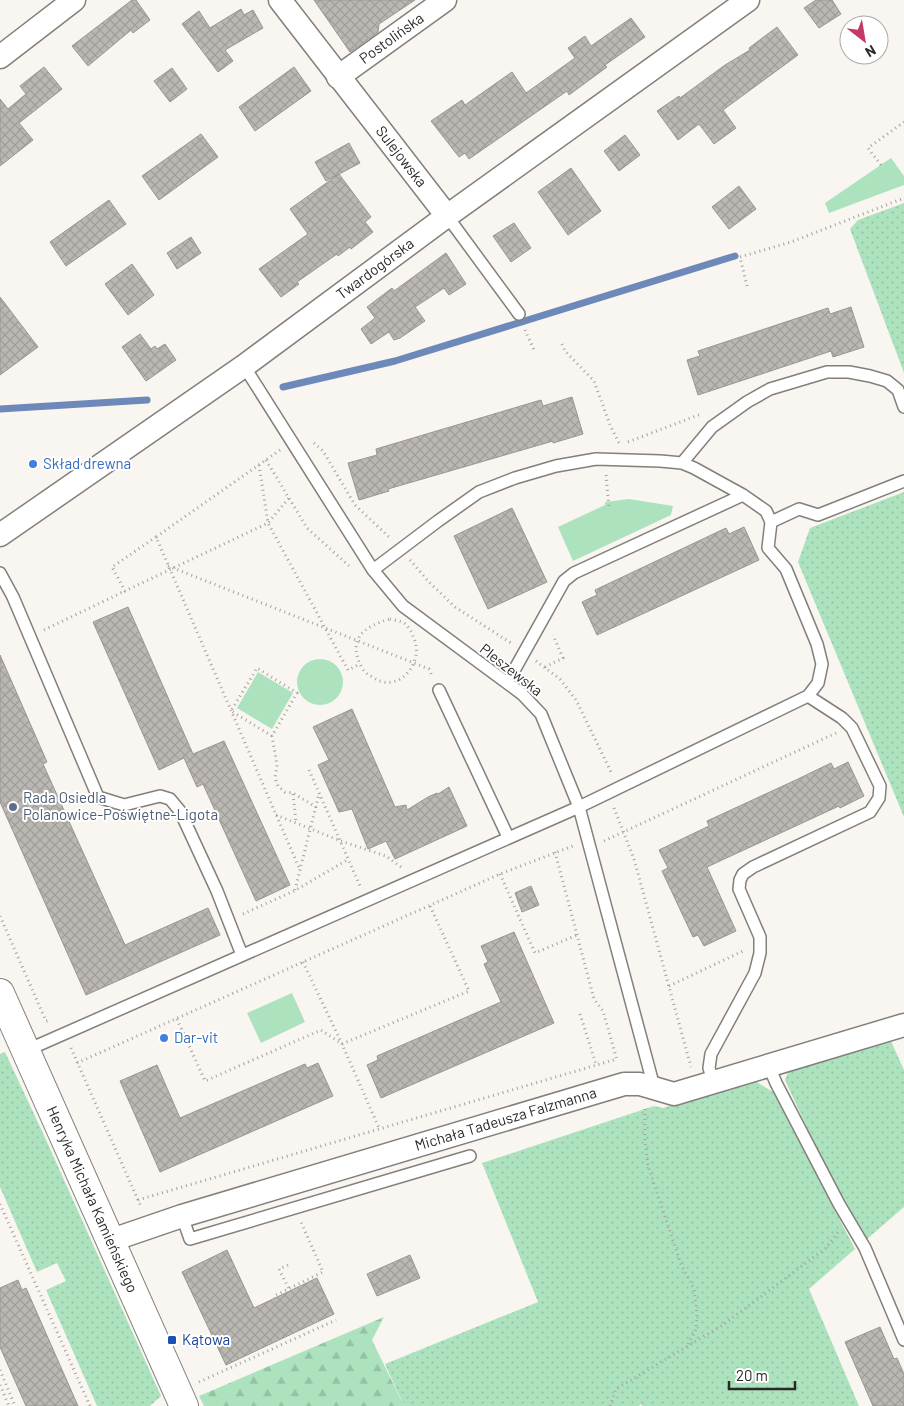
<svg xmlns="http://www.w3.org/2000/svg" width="904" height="1406" viewBox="0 0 904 1406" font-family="Barlow,sans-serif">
	<defs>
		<pattern id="grass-dots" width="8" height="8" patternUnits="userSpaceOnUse" patternTransform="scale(1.25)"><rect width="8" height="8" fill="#ace3be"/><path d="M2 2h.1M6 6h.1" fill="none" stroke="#94c3a3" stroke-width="1.8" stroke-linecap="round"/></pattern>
		<pattern id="forest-firs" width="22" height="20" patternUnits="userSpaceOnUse" patternTransform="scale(1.25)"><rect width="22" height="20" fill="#ace3be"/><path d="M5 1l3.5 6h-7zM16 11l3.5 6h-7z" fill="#94c3a3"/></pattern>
		<pattern id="building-cross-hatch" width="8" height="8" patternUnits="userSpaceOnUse" patternTransform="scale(1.25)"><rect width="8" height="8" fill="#bbb7b2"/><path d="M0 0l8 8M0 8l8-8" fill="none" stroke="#a19d99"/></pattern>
	</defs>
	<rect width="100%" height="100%" fill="#f9f5f0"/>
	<path fill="url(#grass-dots)" d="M904,203V373L850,229L858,220Z
		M904,492V817L798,562L810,528Z
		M890,1039L904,1070V1207L867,1239L826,1169L785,1080L791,1065Z
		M5,1052L47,1142L161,1396L150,1406H97L46,1290L66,1281L57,1263L37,1272L0,1187V1054Z
		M755,1081L773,1092L855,1249L809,1289L859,1406H642L641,1404L639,1406H404L385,1364L538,1302L482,1163L654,1106L663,1108Z"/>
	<path fill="url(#forest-firs)" d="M384,1317L372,1340L404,1406H204L199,1396Z"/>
	<path fill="#ace3be" d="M891,158L904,176V185L829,213L825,203Z
		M629,499L673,506L671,515L573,561L558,527L605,505V502Z
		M297 682a23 23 0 1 1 46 0a23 23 0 1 1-46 0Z
		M258,672L293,693L272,729L237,708Z
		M292,993L305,1022L261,1043L247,1013Z"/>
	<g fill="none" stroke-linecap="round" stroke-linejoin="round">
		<path stroke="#6c89b9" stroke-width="7" d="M283,387L395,361L735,256
			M0,409L147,400"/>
	</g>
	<path fill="url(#building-cross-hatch)" stroke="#9a9692" d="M132,0H136L150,20L133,33L131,30L88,66L72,46Z
		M314,0H415L379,24L378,32L350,52Z
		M816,0H832L841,14L819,28L804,8Z
		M241,9L244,15L253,10L263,28L225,50L233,61L218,72L182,24L199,11L210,28Z
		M631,18L645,37L605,65L607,67L569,95L567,91L469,159L465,153L459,157L431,121L462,100L465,105L512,72L526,93L575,58L568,48L585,36L591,46Z
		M777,27L798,55L723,110L736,128L714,144L699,124L678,140L657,111L679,96L680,98L725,65L750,50L749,48Z
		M44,67L62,89L19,123L33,140L0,166V99L8,109L26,94L20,86Z
		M294,67L311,91L255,131L239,107Z
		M172,68L187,89L170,102L154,81Z
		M201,134L218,157L159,200L142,176Z
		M625,135L640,155L619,171L604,151Z
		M349,143L360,163L326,181L315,162Z
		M571,168L601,211L568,235L538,192Z
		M339,174L371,217L365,222L373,232L351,249L350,247L338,256L337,254L297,282L299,284L281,297L259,269L308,234L290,209Z
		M739,186L756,209L729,229L712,207Z
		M109,200L126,224L66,266L50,242Z
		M514,223L531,248L511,262L493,236Z
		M191,237L201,253L177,269L167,253Z
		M446,253L466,284L449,295L444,288L415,307L425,321L400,338L394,340L389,332L371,344L361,329L375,318L367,307L392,288L394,291Z
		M132,264L154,295L128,315L105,284Z
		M0,297L38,347L0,375Z
		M851,307L864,347L833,357L831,351L698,395L687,360L700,356L698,351L828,308L830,314Z
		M140,334L151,349L155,346L157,349L165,344L176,360L146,381L122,347Z
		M572,397L583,434L553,443V441L388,489L389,491L359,500L348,463L377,455L376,449L541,400L543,406Z
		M512,508L547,582L488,609L454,536Z
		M744,527L759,560L597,635L582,602L597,595L595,590L726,528L729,534Z
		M128,607L193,754L224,741L290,885L256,901L203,784L197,787L184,758L159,770L93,622Z
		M0,655L47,762L43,764L125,945L208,908L220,935L86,995L0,802Z
		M352,709L395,807L406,805L407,810L428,797L437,793L438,794L449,787L467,826L395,859L386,841L368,849L352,809L339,812L318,765L329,760L313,727Z
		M848,762L864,796L840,808L839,806L707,867L736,931L704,946L698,935L693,937L662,871L668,868L659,850L709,826L707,821L798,779L831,763L834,769Z
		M531,886L539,905L522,912L515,893Z
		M514,932L554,1023L381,1098L367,1065L378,1060L377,1056L501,1002L484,964L488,962L481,946Z
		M318,1063L333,1096L160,1172L120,1081L157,1065L180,1118L305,1064L307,1068Z
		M227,1250L254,1308L317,1278L334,1314L226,1365L182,1272Z
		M410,1255L420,1278L377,1296L367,1274Z
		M18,1280L22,1290L26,1288L78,1406H26L0,1347V1288Z
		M880,1327L894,1359L897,1358L904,1374V1406H873L845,1342Z"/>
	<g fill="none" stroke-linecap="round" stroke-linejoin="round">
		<defs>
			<path id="service" d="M447,216L519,314
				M244,366L373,570L403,606L522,694L541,714L579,807L654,1087
				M682,463L712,427L747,402L770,389L827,372H849L870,376L887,381L898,390L904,407
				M771,522L799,509L818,515L904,481
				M0,573L13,597L98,797L124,805L160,796L170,799L180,811L217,891L242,955
				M507,683L564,581L574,573L743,495
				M439,690L508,837
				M25,1051L579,807L808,696L818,683L822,664L817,644L786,569L768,548L771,522L766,511L743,495L694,468L682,463L660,461L596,459L556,466L515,478L479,492L438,521L373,570
				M768,1064L776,1083L839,1204L865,1248L904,1340
				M713,1081L709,1068L711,1054L755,973L760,953V937L739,889L740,880L743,874L753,867L870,812L879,798L880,786L852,728L842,718L808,696
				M182,1216L190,1239L470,1156"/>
			<g id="minor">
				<path id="s1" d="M280,0L447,216"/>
				<path d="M0,57L74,0"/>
				<path id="s2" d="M338,77L445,0"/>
				<path id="s3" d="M0,535L244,366L447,216L748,0"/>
				<path id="s4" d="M109,1241L182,1216L624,1084H640L674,1094L904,1025"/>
			</g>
			<g id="tertiary">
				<path id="s5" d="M0,993L184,1406"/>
			</g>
		</defs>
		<use href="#service" stroke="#837f7a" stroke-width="14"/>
		<use href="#minor" stroke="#837f7a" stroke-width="25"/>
		<use href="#tertiary" stroke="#837f7a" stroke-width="30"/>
		<path stroke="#a4a29e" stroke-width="3" stroke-dasharray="1 4" stroke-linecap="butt" d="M881,165L868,148L904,122
			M747,286L740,257L791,242L904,198
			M525,330L535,352
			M562,344L565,351L594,381L610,425L619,443
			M628,442L701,414
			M314,443L323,451L355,505L389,537
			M280,450L156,537L300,870
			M266,460L307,528L349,566
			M259,465L268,523L348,670L360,664
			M606,475L609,508
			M156,537L112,567L125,591L268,523L289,498
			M410,560L429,582L455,607L511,643
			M168,566L414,663L429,669L432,676
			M390,619C394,620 401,621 404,623C408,626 412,632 413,636C426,663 398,694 374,678C369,675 365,673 362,668C347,640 362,627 390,619Z
			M44,630L125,591
			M536,661L560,679L576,700L612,774
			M545,667L563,658L553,635
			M272,736L231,711L257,668L297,693L272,736L277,765L275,778L278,786L285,792L293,793L316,807
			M309,770L360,886
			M293,794L296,822
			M614,808L634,859L691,1067
			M276,815L341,841L386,856L401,867
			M604,841L836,733
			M555,852L594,999L603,1011L617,1060
			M500,874L535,953L577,935
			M295,890L319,794
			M243,914L294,891L349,859
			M0,916L46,1021L51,1020
			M303,962L342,1044L379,1128
			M669,986L743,951
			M580,1014L596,1064
			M177,1019L205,1081L321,1030L342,1044L469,991L430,906
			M71,1048L141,1207
			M77,1063L500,874L573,846
			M645,1109V1140L648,1166L681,1264L694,1289L697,1314L696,1329L687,1346
			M138,1200L617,1059
			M0,1204L90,1406
			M288,1265L279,1269L289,1289
			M277,1303L274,1296L323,1272L301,1222
			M0,1370L15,1406
			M199,1382L336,1320
			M0,1385L9,1406
			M610,1406L616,1389L723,1325L826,1248L838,1232"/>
		<use href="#service" stroke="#fff" stroke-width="11"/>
		<use href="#minor" stroke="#fff" stroke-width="22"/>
		<use href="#tertiary" stroke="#fff" stroke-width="28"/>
	</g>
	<g fill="#3f7fe0" stroke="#fff" stroke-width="2">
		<circle cx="33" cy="464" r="5"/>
		<circle cx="164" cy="1038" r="5"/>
	</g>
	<circle fill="#5c6f8a" stroke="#fff" stroke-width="2" cx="13" cy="807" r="5"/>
	<rect fill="#1a4fb4" stroke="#fff" stroke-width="2" x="167" y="1335" width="10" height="10" rx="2.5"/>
	<g text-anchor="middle" stroke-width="4" stroke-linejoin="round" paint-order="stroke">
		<g font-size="15" fill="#2a2927" stroke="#fff">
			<text dy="5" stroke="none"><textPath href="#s2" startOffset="66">Postolińska</textPath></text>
			<text dy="5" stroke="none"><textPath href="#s1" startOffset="198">Sulejowska</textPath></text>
			<text dy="5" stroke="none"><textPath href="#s3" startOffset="460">Twardogórska</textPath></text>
			<text transform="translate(511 670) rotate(38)" y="5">Pleszewska</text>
			<text dy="5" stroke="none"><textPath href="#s4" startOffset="415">Michała Tadeusza Falzmanna</textPath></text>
			<text dy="5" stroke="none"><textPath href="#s5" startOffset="226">Henryka Michała Kamieńskiego</textPath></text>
		</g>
		<g font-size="15" fill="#366cbe" stroke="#fff" text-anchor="start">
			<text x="43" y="469">Skład drewna</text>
			<text x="174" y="1043">Dar-vit</text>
		</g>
		<g font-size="15" fill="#4e5e75" stroke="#fff" text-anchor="start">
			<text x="23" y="803">Rada Osiedla<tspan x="23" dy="17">Polanowice-Poświętne-Ligota</tspan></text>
		</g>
		<g font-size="15" fill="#164399" stroke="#fff" text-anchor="start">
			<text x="182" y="1345">Kątowa</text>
		</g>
	</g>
	<g transform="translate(864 40) rotate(149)"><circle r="24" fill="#ffffff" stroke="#aaa9a9"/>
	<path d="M0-4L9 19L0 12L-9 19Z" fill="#c63965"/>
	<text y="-8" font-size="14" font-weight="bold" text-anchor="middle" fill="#2a2927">N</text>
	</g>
	<path d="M729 1381v8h66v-8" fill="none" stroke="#2a2927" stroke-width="2.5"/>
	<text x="736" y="1381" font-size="15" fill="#2a2927" stroke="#ffffff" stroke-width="4" paint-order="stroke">20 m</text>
</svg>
